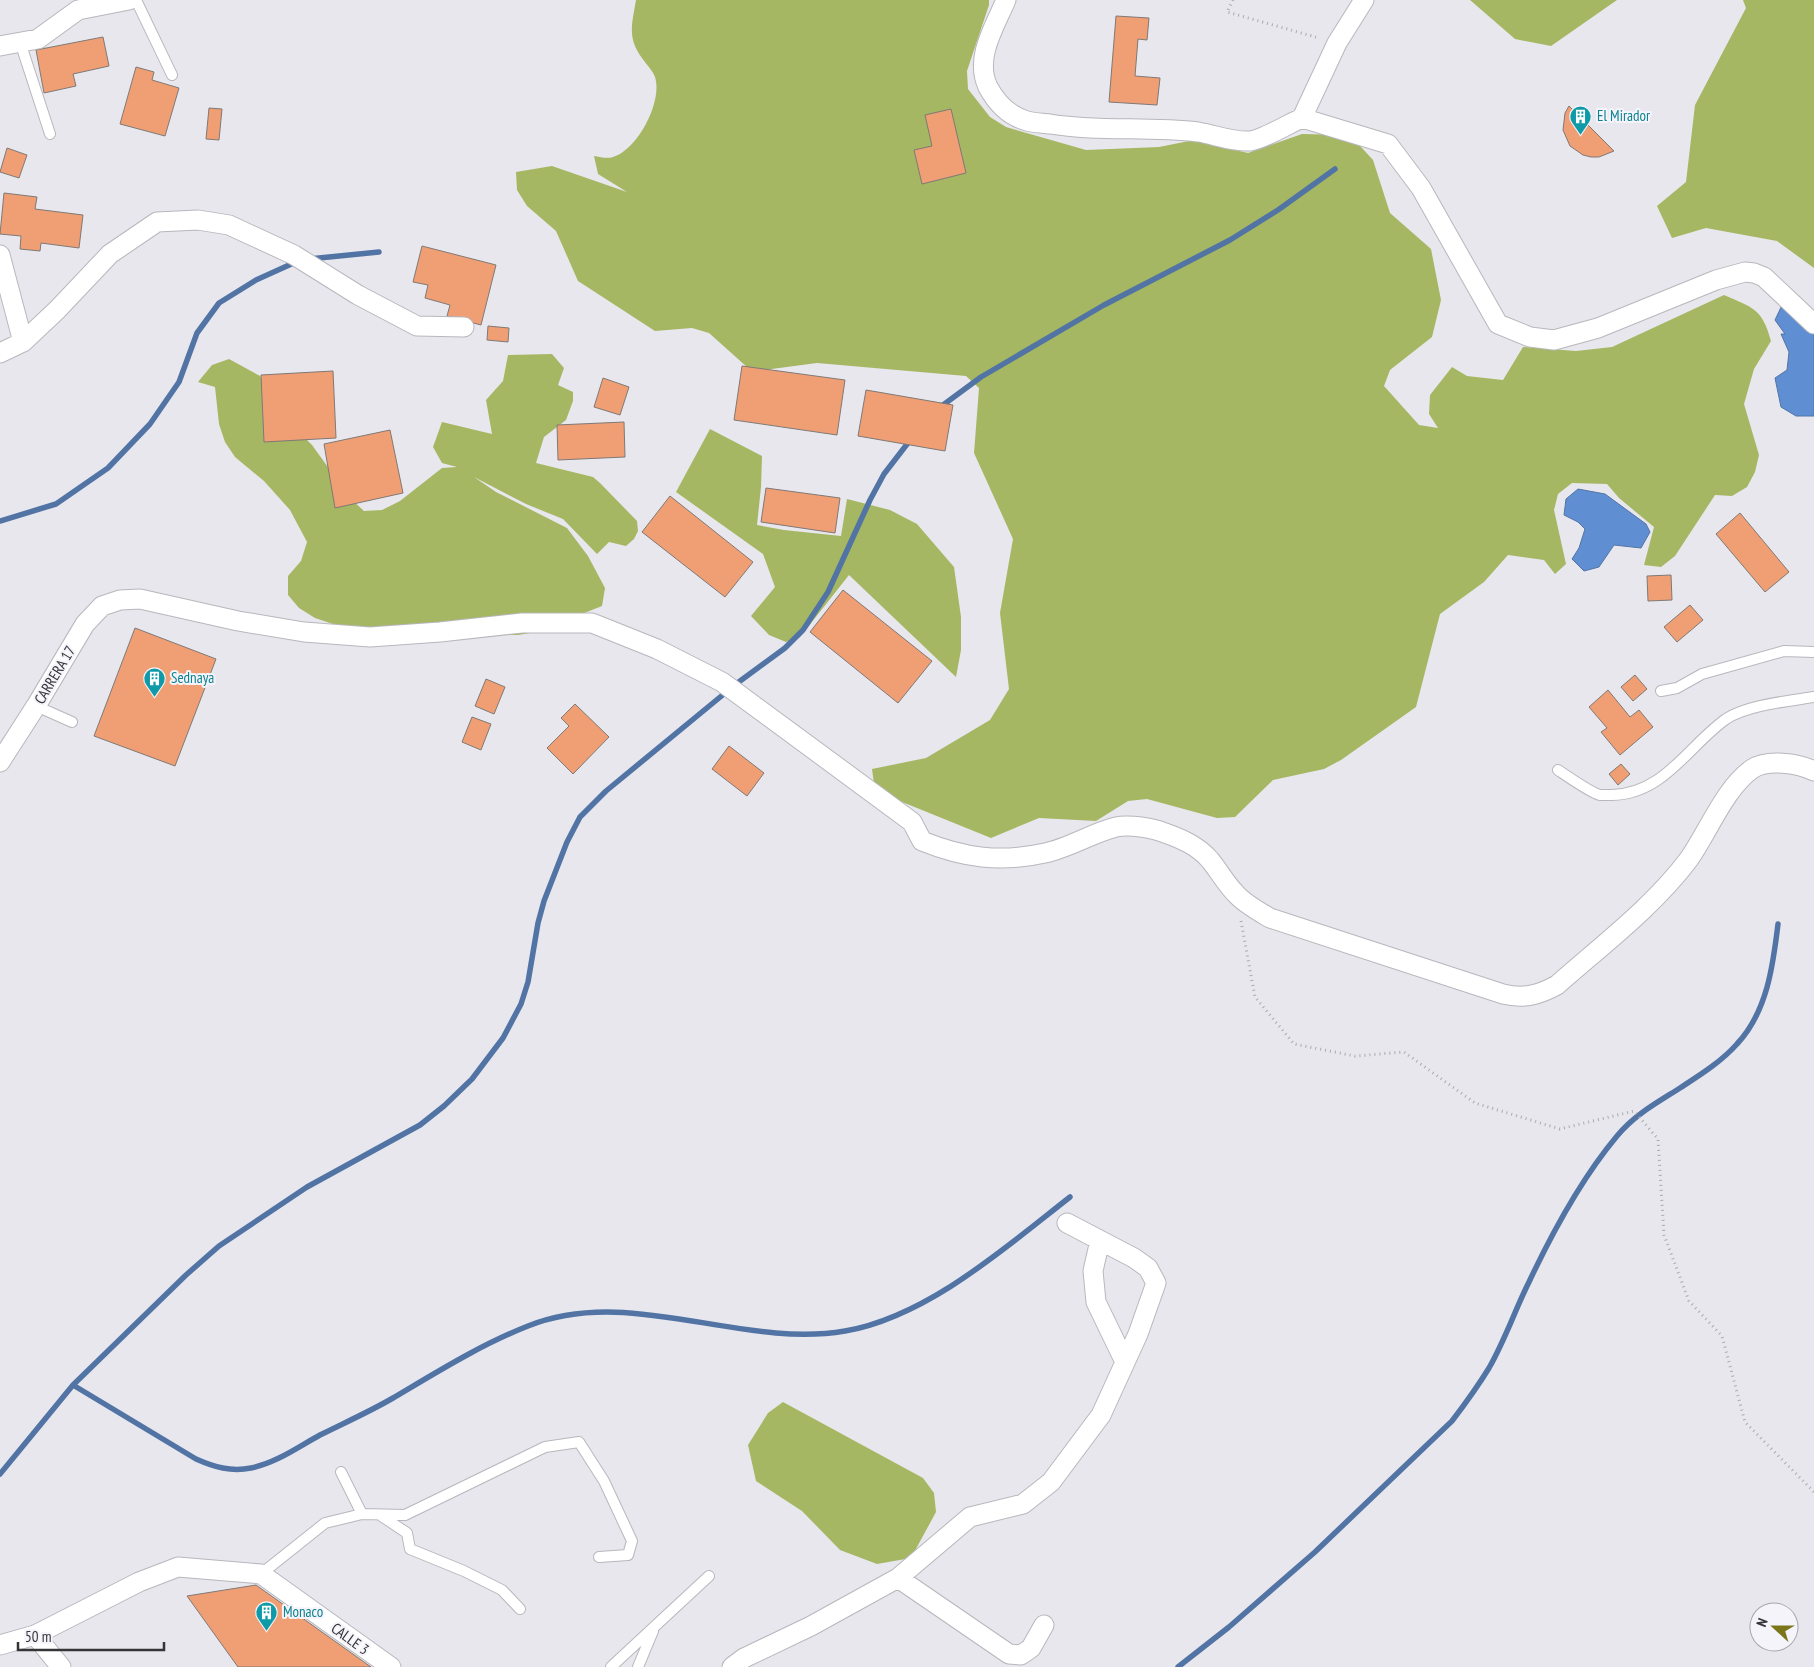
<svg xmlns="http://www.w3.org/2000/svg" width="1814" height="1667" viewBox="0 0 1814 1667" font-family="'PT Sans Narrow',sans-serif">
	<rect width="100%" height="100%" fill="#e8e7ee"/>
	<path fill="#a5b762" d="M636,0H989V5L967,71L968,89L990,117L1006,127L1086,150L1159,147L1194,140L1248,153L1302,134L1350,135L1373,160L1390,213L1431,249L1441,300L1432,337L1390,370L1384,386L1419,425L1438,428L1429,414L1430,395L1452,367L1467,376L1503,380L1523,347L1576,351L1612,347L1724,295C1753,308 1762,308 1771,341L1754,369L1744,404L1759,455L1755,472L1747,487L1732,496L1715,495L1675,556L1661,567L1644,565L1654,527L1619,498L1607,484L1572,483L1558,494L1554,510L1566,564L1555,574L1544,560L1508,555L1484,582L1440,614L1416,707L1341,760L1324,769L1273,780L1235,817L1217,818L1147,799L1128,801L1096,821L1039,818L991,838L875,791L872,769L926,758L990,720L1009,689L1000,613L1013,539L974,453L979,388L966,376L817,363L764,370L747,367L709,333L692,328L655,331L578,281L556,231L527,206L517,190L516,172L552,166L627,192L598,174L594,156C600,157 608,159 613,157C637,150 663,102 655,77C653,71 646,64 642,58C627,38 632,24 636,0Z
		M1470,0H1617L1551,46L1515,39Z
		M1743,0H1814V268L1777,241L1706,228L1672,238L1657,206L1686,182L1695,105L1746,8Z
		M552,354L564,368L558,385L573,392V401L566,420L544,437L536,463L593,477L600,483L637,521L638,531L634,539L626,546L609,542L597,554L563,519L526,504L474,477L496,492L567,528L588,556L605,588L602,606L536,632L518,635L348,629L315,618L299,608L288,595V576L301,561L307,542L290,510L264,481L235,457L225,442L219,424L215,387L198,382L212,365L229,359L260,376L275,408L312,445L351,499L364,511L382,510L400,501L442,468L457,467L442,463L433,447L442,422L492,434L486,400L503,381L508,355Z
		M710,429L762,456L761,487L757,525L784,530L841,536L847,499L890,510L917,524L954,567L961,617V650L956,677L849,575L800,637L786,642L769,635L751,616L775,587L763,554L676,492Z
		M783,1402L923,1478L934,1493L936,1512L911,1558L877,1564L840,1550L802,1511L756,1481L748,1445L768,1413Z"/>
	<path fill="#5f8fd2" stroke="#5274a4" d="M1783,303L1796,314L1814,334V416H1796L1781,407L1775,378L1787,370L1789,352L1781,334H1785L1775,320Z
		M1578,489L1605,494L1646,524L1650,532L1641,548L1614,545L1599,567L1584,571L1572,559L1579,548L1585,529L1578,522L1564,515L1566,499Z"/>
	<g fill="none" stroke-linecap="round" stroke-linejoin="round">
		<path stroke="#5274a4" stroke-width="5.5" d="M309,259L379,252
			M939,408L981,377L1104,305L1230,240L1278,210L1335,169
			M0,521L56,504L108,468L150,424L179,382L197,333L219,303L256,280L298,261
			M73,1385L186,1275L219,1246L307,1187L420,1125L444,1106L472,1079L503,1038L521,1004L528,982L538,923L544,901L567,842L580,817L606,791L736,684L785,648L803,630L828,592L870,500L884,474L911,439
			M0,1474L73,1385L196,1459C214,1467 231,1472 251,1468C276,1463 298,1447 320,1435C344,1423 369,1412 393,1398C437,1372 480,1345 528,1326C630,1285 741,1349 845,1331C927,1317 1006,1247 1070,1197
			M1178,1667L1229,1627L1315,1552L1452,1421C1465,1404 1478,1386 1489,1368C1505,1340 1515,1310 1529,1282C1553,1231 1581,1179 1617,1136C1634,1115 1658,1102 1680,1088C1700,1075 1721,1062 1737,1044C1767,1012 1773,966 1778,924"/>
	</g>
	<path fill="#f09f74" stroke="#7f7975" d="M1116,16L1149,18L1147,40L1138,39L1135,76L1160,78L1157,105L1109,102Z
		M103,37L109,66L73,74L76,86L44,93L36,50Z
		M136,67L154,72L152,80L179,88L165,136L120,124Z
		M1569,106L1614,151L1599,157H1591L1583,155L1570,146L1563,130L1565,113Z
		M209,108L222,109L219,140L206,139Z
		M951,109L966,173L922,184L914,150L932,146L925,115Z
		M7,148L27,155L19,178L0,172Z
		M4,193L37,197L35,209L83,215L79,248L41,243L40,251L20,249L21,236L0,234Z
		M422,246L496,265L481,325L447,316L450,305L425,298L428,285L413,282Z
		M488,326L509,328L508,342L487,340Z
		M742,366L845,380L837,435L734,420Z
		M333,371L336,438L264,442L261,375Z
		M603,378L629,387L620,415L594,407Z
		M866,390L953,405L945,451L858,436Z
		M624,422L625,457L558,460L557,425Z
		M390,430L403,493L335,508L324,444Z
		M766,488L840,498L835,533L761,522Z
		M670,496L753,562L725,597L642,532Z
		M1740,513L1789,572L1765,592L1716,534Z
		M1671,575L1672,600L1648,601L1647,576Z
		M843,590L932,661L898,703L810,632Z
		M1690,605L1703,620L1677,642L1664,627Z
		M135,628L216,659L175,766L94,736Z
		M1635,675L1647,689L1633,701L1621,687Z
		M486,679L505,687L494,714L475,706Z
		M1608,690L1630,717L1639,710L1653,727L1620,755L1601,732L1607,728L1589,707Z
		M575,704L609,737L573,774L547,748L569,726L561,718Z
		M472,717L491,724L481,750L462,742Z
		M729,746L764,773L747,796L712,769Z
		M1621,764L1630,774L1618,785L1609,774Z
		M256,1585L371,1667H238L187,1596Z"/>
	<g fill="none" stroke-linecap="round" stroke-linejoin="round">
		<defs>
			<path id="service" d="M136,0L172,75
				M20,42L50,134
				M1661,691L1677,688L1702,674L1784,651L1814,652
				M36,706L72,722
				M1558,770C1567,776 1591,793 1600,795C1604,795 1608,795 1612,795C1664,794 1688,746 1726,719C1747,705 1789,701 1814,697
				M341,1472L362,1514
				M380,1515L407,1533L410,1549L464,1571L502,1590L520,1609
				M261,1574L325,1523L362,1514L405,1515L545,1447L579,1442L604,1481L632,1541L628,1555L599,1557
				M611,1667L709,1576
				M638,1667L653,1631"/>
			<path id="minor" d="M1006,0C995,26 974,58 988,87C996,102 1009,116 1027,121C1034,123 1042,123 1050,124C1098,132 1149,126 1198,132C1216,135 1231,142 1250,141C1262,140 1290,123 1302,118L1337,43L1364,0
				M0,46L38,39L78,10L129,0
				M1302,118L1388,144L1421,188L1498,324L1530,337L1554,340L1598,328L1716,280L1745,272L1754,273L1764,277L1814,324
				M0,255L23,342
				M0,353L23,342L57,310L110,254L157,222L198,220L229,225L294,255L358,295L417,326L464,327
				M0,762L36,706L85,624L102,606L120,600L140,599L238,621L304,632L370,637L440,632L522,623H592L657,649L722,682L912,822L922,841C964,858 1000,863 1045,853C1069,848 1092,833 1116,827C1129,824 1153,828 1165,833C1182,839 1198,846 1210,860C1219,871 1226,884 1236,894C1245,904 1258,911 1270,918L1503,994C1524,999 1539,995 1557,985C1601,946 1654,906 1689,859C1708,832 1725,788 1752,769C1767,759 1798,763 1814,771
				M1100,1240L1093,1271L1096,1302L1125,1362
				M898,1578L1009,1654L1021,1655L1031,1648L1044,1625
				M35,1635L61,1667
				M0,1645L35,1635L139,1582L178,1567L261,1574L391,1667
				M732,1667L744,1658L811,1626L898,1578L970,1517L1023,1504L1051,1482L1101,1415L1138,1334L1156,1283L1148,1268L1134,1258L1067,1223"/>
		</defs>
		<use href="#service" stroke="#b7b7bd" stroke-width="12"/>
		<use href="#minor" stroke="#b7b7bd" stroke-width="21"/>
		<path stroke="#abaab0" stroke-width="3" stroke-dasharray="1 4" stroke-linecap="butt" d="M1233,0L1227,12L1319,38
			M1241,921L1255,997L1294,1044L1355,1056L1404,1052L1475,1103L1560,1129L1634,1111L1658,1139L1664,1235L1689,1301L1722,1336L1745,1422L1814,1492"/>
		<use href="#service" stroke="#fff" stroke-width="10"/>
		<use href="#minor" stroke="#fff" stroke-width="19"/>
	</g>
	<defs>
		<symbol id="building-pin" viewBox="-11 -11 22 30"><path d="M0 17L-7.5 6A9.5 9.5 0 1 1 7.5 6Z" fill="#0f9aa8" stroke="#f5f4fb"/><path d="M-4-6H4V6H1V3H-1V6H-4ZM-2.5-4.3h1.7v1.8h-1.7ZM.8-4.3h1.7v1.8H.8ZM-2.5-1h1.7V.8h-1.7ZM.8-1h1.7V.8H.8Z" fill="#fff"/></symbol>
	</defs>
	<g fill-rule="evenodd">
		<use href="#building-pin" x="1568" y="104" width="25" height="34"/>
		<use href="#building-pin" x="142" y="666" width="25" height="34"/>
		<use href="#building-pin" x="254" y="1600" width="25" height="34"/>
	</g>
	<g text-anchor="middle" stroke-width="4" stroke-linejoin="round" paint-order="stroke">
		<g font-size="15" fill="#0d838f" stroke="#f5f4fb" text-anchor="start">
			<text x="1597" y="121">El Mirador</text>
			<text x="171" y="683">Sednaya</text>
			<text x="283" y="1617">Monaco</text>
		</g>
		<g font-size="15" fill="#353437" stroke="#f5f4fb">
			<text transform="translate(55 675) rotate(-59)" y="5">CARRERA 17</text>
			<text transform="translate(350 1639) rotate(36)" y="5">CALLE 3</text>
		</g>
	</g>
	<g transform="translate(1774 1627) rotate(291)"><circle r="24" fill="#f5f4fb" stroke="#a8a7ad"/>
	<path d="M0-4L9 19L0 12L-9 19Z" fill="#7b761a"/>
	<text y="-8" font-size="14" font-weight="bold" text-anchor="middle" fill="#353437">N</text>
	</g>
	<path d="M18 1642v8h146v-8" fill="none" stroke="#353437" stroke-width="2.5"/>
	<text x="25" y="1642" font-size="15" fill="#353437" stroke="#f5f4fb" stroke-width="4" paint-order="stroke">50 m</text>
</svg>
